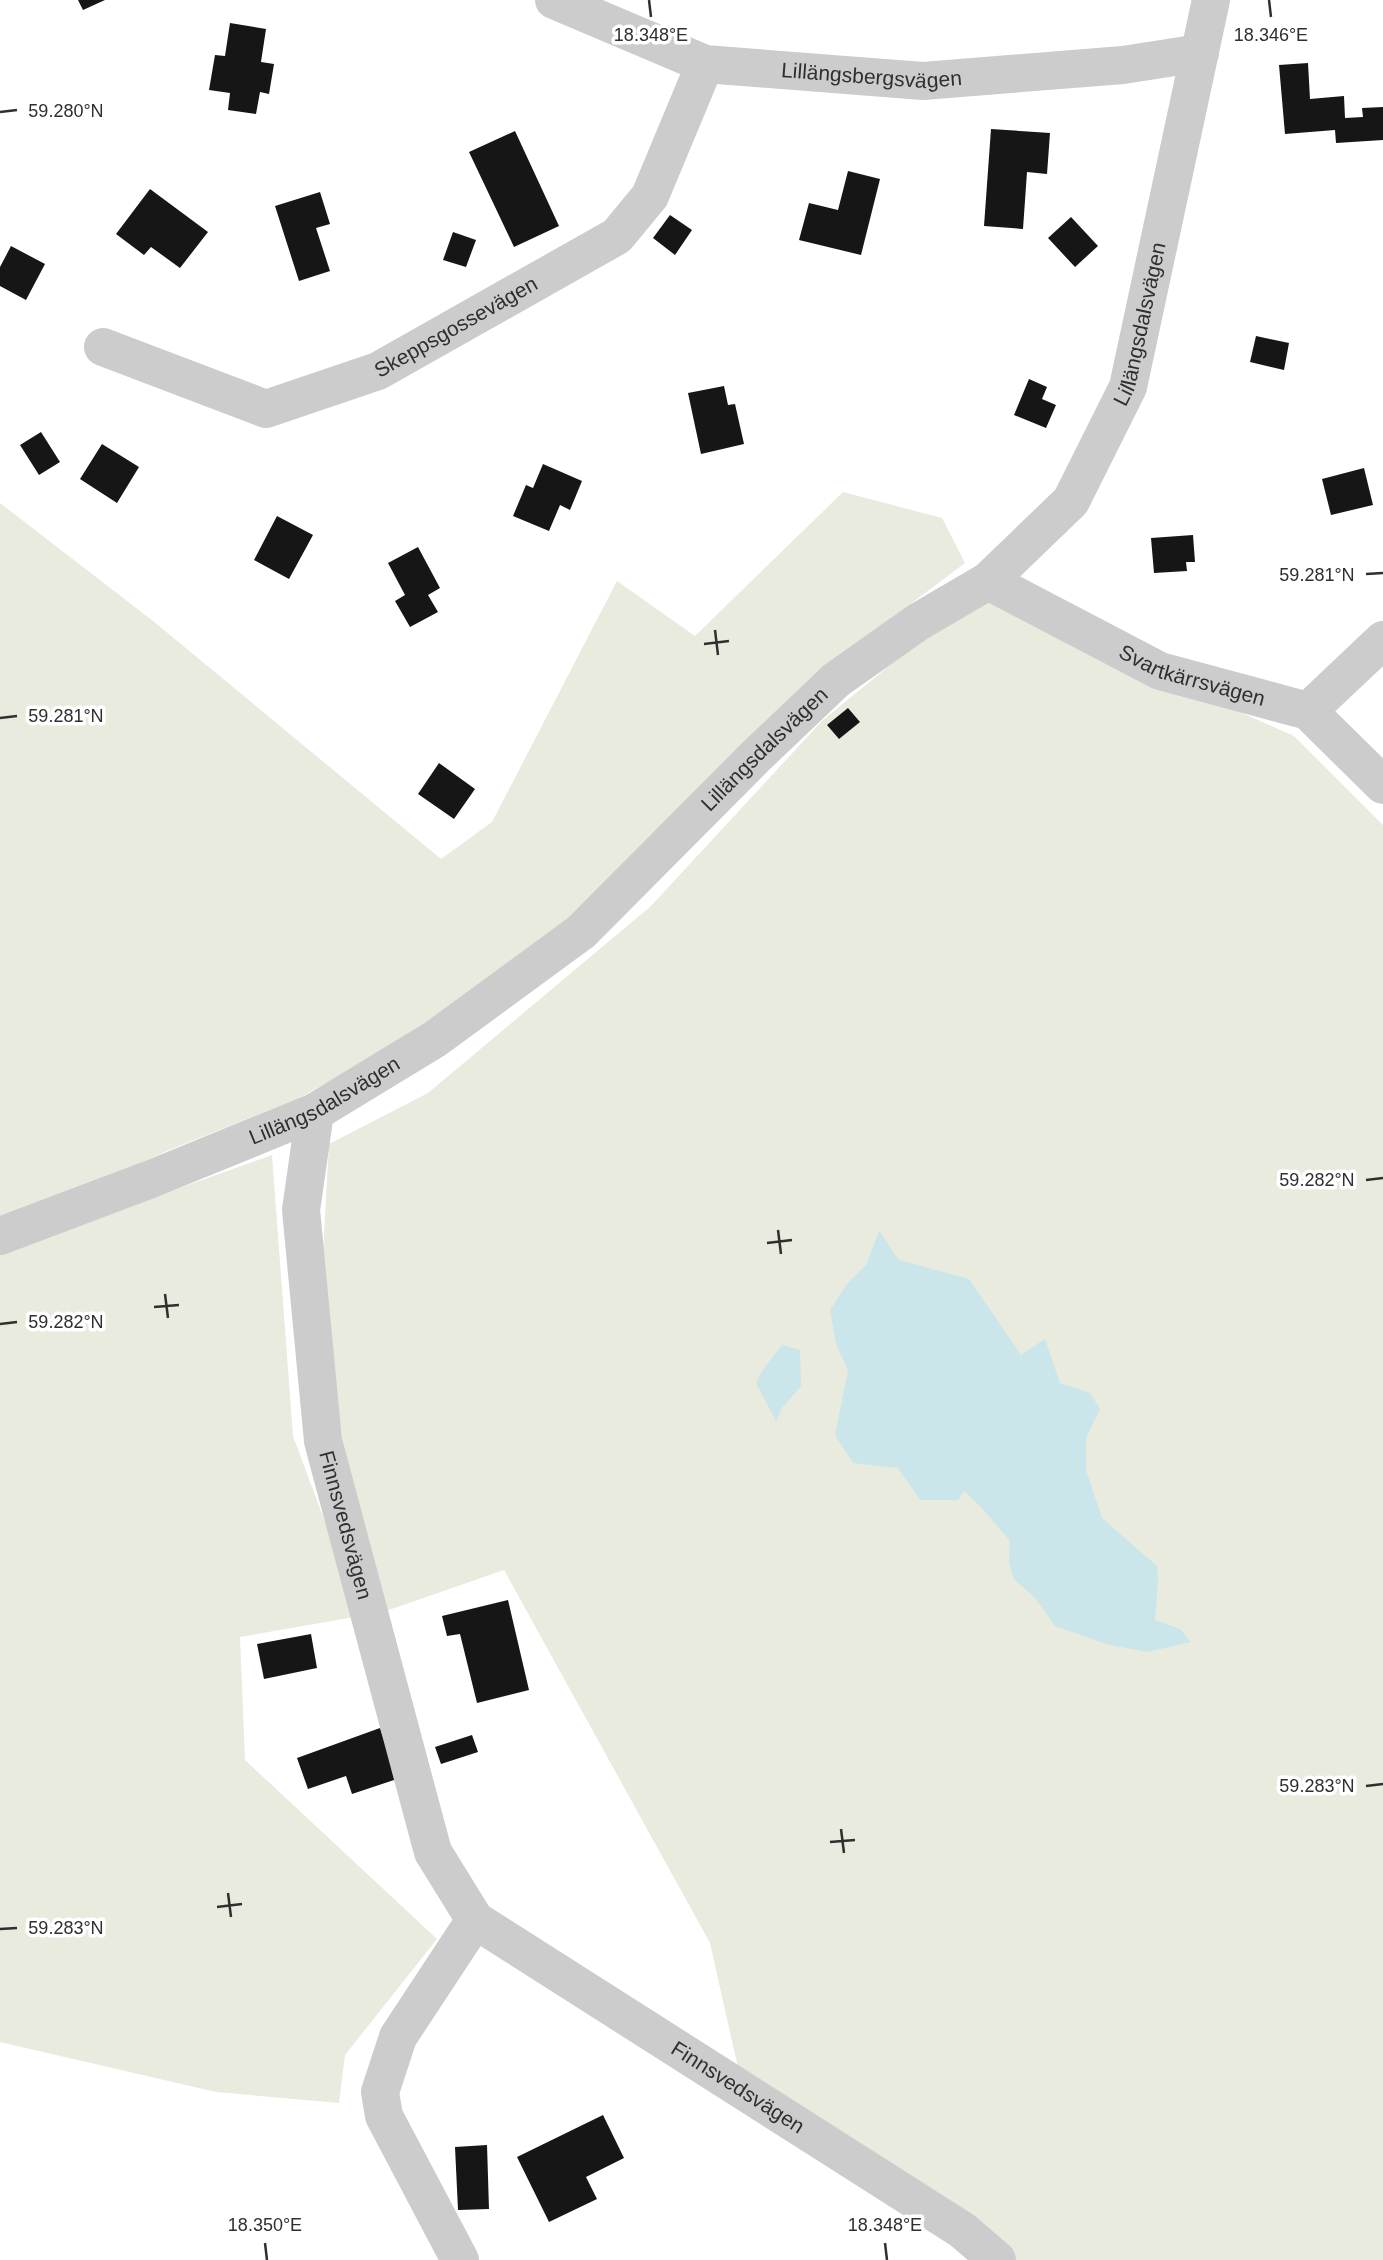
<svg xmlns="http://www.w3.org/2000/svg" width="1383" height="2260" viewBox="0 0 1383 2260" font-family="Arial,sans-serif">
	<rect width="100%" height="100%" fill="#fff"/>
	<path fill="#e8ebdd" d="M843,492L942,518L965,563L836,660L568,923L423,1030L297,1099L169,1150L69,1196L0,1220V503L153,621L441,859L492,822L617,581L695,636Z
		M988,600L1294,736L1383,825V2260H1011L741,2081L710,1943L504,1570L383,1612L333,1441L320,1308L329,1144L428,1093L651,906L822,721L923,638Z
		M272,1155L293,1436L360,1616L240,1637L245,1760L437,1939L345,2055L339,2103L216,2092L0,2042V1252Z"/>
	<path fill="#cae6ea" d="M879,1231L899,1260L969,1279L1021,1355L1045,1339L1060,1383L1090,1393L1100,1409L1086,1438V1470L1102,1518L1157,1566L1158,1581L1155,1620L1180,1629L1191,1642L1147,1652L1106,1644L1055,1626L1035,1598L1014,1579L1009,1563L1010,1541L981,1507L964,1491L958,1500H920L898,1468L853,1463L835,1435L848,1370L836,1344L830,1310L847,1284L866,1265Z
		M782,1345L800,1350L801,1386L782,1408L776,1421L756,1383L762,1371Z"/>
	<path fill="#161616" d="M78,0H105L83,10Z
		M230,23L266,29L261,62L274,64L269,94L260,92L256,114L228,110L230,93L209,90L215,55L225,56Z
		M1308,63L1310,99L1344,96L1345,118L1363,117L1362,108L1383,107V140L1336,143L1335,130L1285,134L1279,65Z
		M991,129L1050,133L1047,174L1027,172L1023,229L984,226Z
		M515,131L559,226L514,247L469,152Z
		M848,171L880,179L861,255L799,240L809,203L838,210Z
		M150,189L208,232L180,268L151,247L144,255L116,234Z
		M320,192L330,224L316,228L330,271L299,281L275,206Z
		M670,215L692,230L675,255L653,238Z
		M1071,217L1098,246L1075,267L1048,238Z
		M453,232L476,240L466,267L443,260Z
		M11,246L45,264L26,300L0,286V267Z
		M1256,336L1289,343L1284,370L1250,362Z
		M1029,379L1047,387L1042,399L1056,405L1046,428L1014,415Z
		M724,386L728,405L735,404L744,444L701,454L688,393Z
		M41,432L60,462L39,475L20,445Z
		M102,444L139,467L117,503L80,479Z
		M543,464L582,481L570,510L560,505L549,531L513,516L526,485L533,488Z
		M1364,468L1373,505L1331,515L1322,479Z
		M277,516L313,535L289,579L254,560Z
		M1193,535L1195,562H1186L1187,571L1154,573L1151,538Z
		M418,547L440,588L428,595L438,612L410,627L395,601L405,595L388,563Z
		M848,708L860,722L839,739L827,725Z
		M439,763L475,789L454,819L418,794Z
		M508,1600L529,1690L477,1703L460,1634L447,1636L442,1616Z
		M311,1634L317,1668L264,1679L257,1644Z
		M380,1728L397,1779L352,1794L346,1776L308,1789L297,1758Z
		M472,1735L478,1752L441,1764L435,1747Z
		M603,2115L624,2158L586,2177L597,2199L549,2222L517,2157Z
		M487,2145L489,2209L458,2210L455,2147Z"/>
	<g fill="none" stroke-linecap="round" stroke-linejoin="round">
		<g stroke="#ccc" stroke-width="38">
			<path id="s1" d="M554,0L705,64L923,81L1123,65L1200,53"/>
			<path id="s2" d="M103,347L266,409L378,371L617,236L650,196L705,64"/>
			<path id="s3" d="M988,581L1160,671L1308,711L1383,785"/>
			<path d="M1308,711L1383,640"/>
			<path id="s4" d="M315,1112L301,1210L323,1441L433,1852L475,1920L962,2230L997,2260"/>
			<path id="s5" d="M0,1236L151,1179L315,1112L435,1039L581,932L755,757L836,680L918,622L988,581L1071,501L1128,387L1211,0"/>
			<path d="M460,2260L384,2116L380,2092L398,2037L475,1920"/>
		</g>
	</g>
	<path fill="none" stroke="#2f2f2f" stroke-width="2.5" d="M649,0L651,17M1269,0L1271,17M0,112L17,110M1366,574L1383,573M715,630L718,655M704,644L729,641M0,718L17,716M1366,1180L1383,1178M778,1230L781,1254M767,1243L792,1240M165,1294L168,1318M154,1307L179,1305M0,1324L17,1322M1366,1786L1383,1784M841,1829L844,1853M830,1842L855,1840M228,1893L231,1917M217,1907L242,1904M0,1929L17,1928M265,2243L267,2260M885,2243L887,2260"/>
	<g text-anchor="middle" stroke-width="7" stroke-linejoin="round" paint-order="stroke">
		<g font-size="21" fill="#2f2f2f" stroke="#fff">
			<text dy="7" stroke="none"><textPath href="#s1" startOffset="331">Lillängsbergsvägen</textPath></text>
			<text dy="7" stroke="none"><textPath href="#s5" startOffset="1507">Lillängsdalsvägen</textPath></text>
			<text dy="7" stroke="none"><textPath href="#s2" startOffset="382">Skeppsgossevägen</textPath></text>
			<text dy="7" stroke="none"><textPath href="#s3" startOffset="226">Svartkärrsvägen</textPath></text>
			<text dy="7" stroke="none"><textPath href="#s5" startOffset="919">Lillängsdalsvägen</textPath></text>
			<text dy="7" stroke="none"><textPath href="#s5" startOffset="352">Lillängsdalsvägen</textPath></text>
			<text dy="7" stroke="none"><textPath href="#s4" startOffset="418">Finnsvedsvägen</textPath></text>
			<text dy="7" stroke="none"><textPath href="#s4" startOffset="1148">Finnsvedsvägen</textPath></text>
		</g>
	</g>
	<g font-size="18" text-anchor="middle" fill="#2f2f2f" stroke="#fff" stroke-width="7" stroke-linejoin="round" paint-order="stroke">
		<text x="651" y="41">18.348°E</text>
		<text x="1271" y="41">18.346°E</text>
		<text x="66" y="117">59.280°N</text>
		<text x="1317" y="581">59.281°N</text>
		<text x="66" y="722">59.281°N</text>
		<text x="1317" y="1186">59.282°N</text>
		<text x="66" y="1328">59.282°N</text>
		<text x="1317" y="1792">59.283°N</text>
		<text x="66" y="1934">59.283°N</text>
		<text x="265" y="2231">18.350°E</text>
		<text x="885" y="2231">18.348°E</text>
	</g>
</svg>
